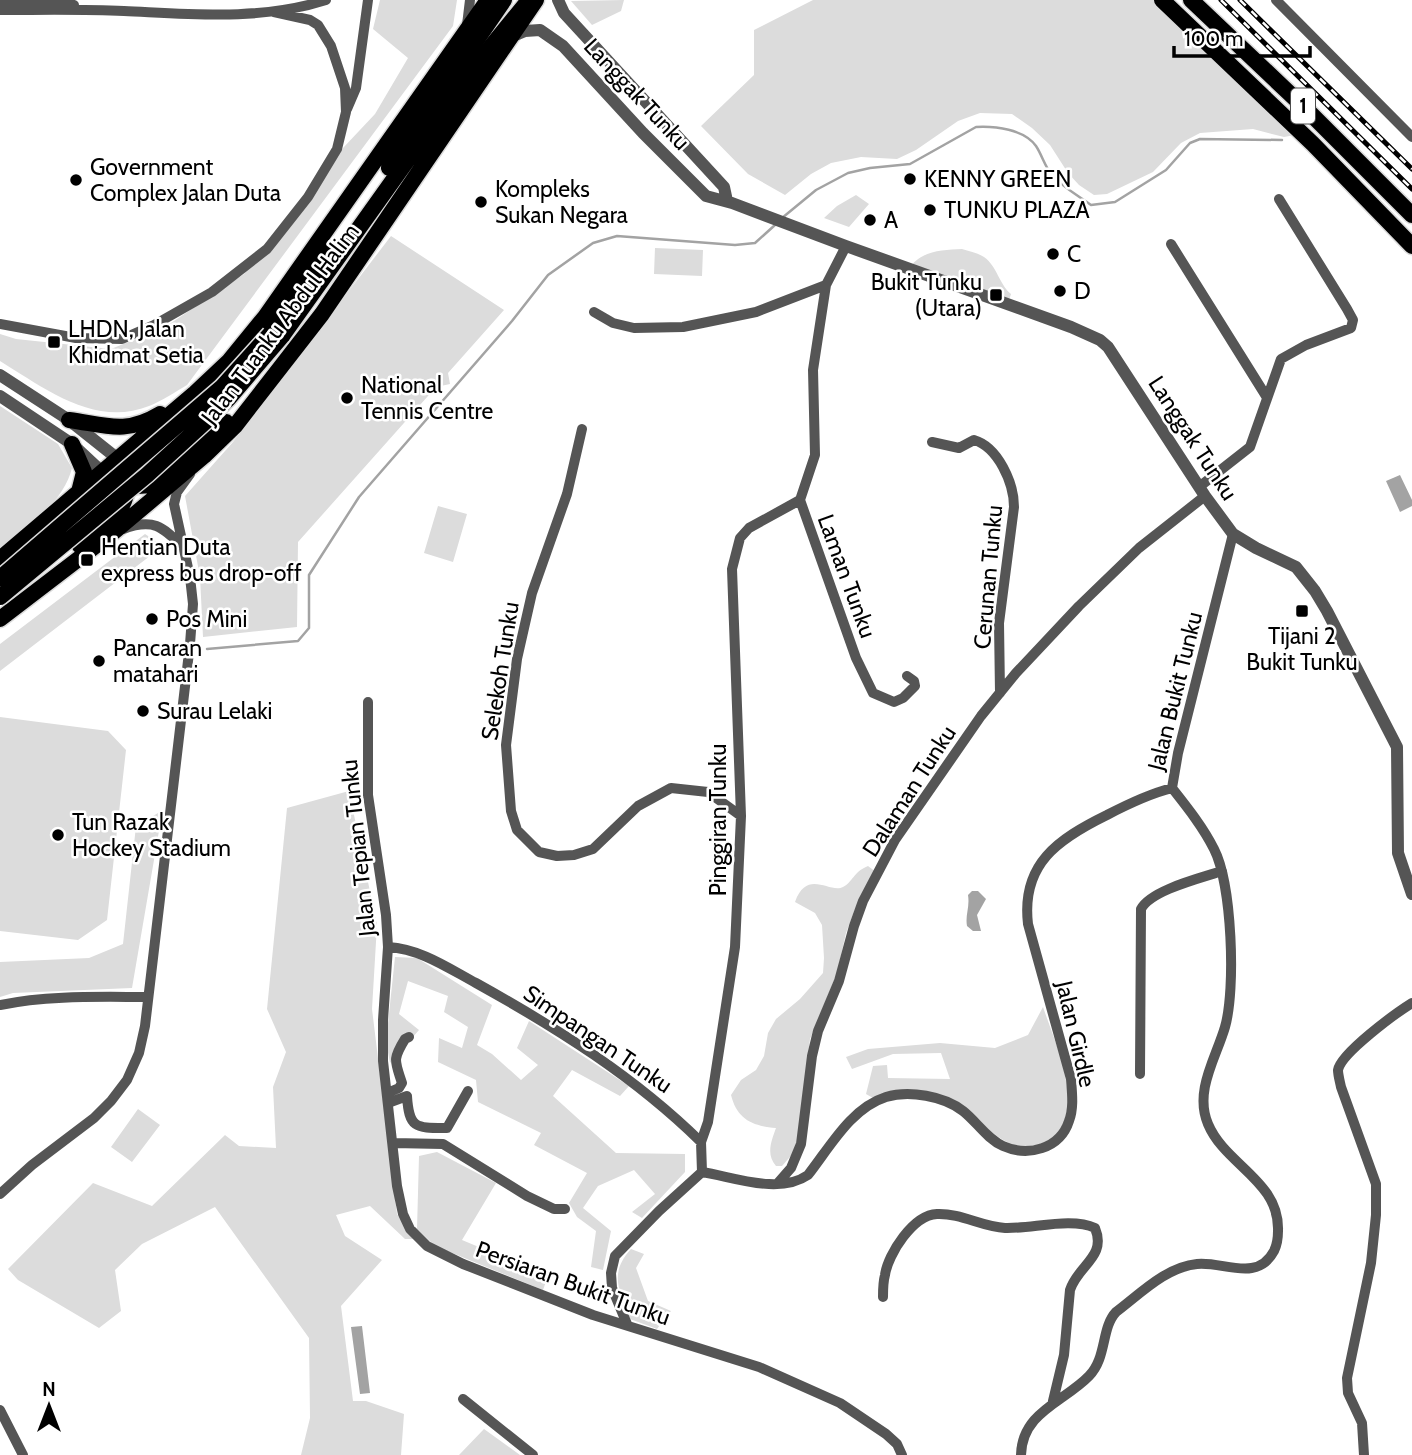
<svg xmlns="http://www.w3.org/2000/svg" width="1412" height="1455" viewBox="0 0 1412 1455" font-family="Cabin,sans-serif">
	<rect width="100%" height="100%" fill="#fff"/>
	<path fill="#dcdcdc" d="M380,0H457L453,26L187,385C175,392 162,401 149,406C95,428 44,388 0,361V334L16,339L111,349L165,327L244,274L343,148L375,114L408,58L373,29Z
		M624,0L621,11L592,25L571,1Z
		M813,0H1153L1295,135L1284,137L1253,129L1200,133L1181,143L1153,172L1107,194L1094,195L1079,185L1068,173L1050,145L1032,128L1012,114L980,113L958,121L916,150L897,159L861,157L831,163L811,174L785,195L748,174L701,126L754,75V30Z
		M856,195L869,204L849,227L824,218L837,206Z
		M391,236L504,310L448,373L450,384L436,387L298,542L297,627L203,637L200,577L185,496L233,442Z
		M655,248L703,250L702,276L654,274Z
		M962,249C969,251 978,253 984,257C997,266 999,284 1011,294L1009,300L910,267C923,250 943,250 962,249Z
		M0,406L58,444L72,468C63,504 27,526 0,550Z
		M438,506L467,514L453,562L424,553Z
		M145,534L163,546L0,671V644Z
		M0,717L108,731L126,750L107,920L78,940L0,931Z
		M349,791L377,925L372,1009L397,1214L413,1239H405L370,1206L336,1215L345,1236L382,1260L341,1306L353,1401H366L404,1414L401,1455H301L310,1418L309,1338L215,1207L142,1244L115,1270L121,1311L99,1328L18,1280L8,1269L93,1183L152,1206L225,1135L239,1146L276,1148L273,1087L286,1052L267,1009L287,808Z
		M158,813L160,825L132,988L13,993L0,997V962L89,958L123,944L136,826Z
		M868,866L876,872L855,909L846,933L837,973L810,1039L796,1150L782,1166H776C766,1154 771,1142 776,1128C752,1126 737,1119 731,1095L741,1080L756,1070L764,1056L768,1033L776,1019L800,999L823,973L824,958L822,925L815,913L795,902C807,868 830,894 843,887C853,882 853,872 868,866Z
		M395,957L417,958L492,1005L477,1045L492,1054L521,1080L538,1065L517,1048L529,1021L629,1086L620,1096L572,1070L553,1096L616,1153L685,1154V1172L642,1218L632,1212L655,1194L634,1170L598,1186L583,1208L611,1231L603,1270L591,1267L596,1231L577,1217L569,1203L587,1173L534,1145L541,1133L478,1102L476,1080L438,1062L439,1038L462,1048L468,1027L444,1012L448,996L408,981L399,1014L419,1030L390,1063L386,1042Z
		M1043,1007C1054,1040 1082,1099 1059,1131C1057,1135 1051,1138 1047,1141C1039,1146 1020,1148 1011,1144C997,1138 987,1128 976,1118C942,1090 915,1083 873,1098L866,1094L873,1066L887,1065L888,1078L950,1079L941,1053L893,1054L852,1069L846,1057L868,1049L940,1043L995,1048L1028,1035Z
		M138,1109L160,1125L132,1162L111,1147Z
		M437,1152L496,1183L462,1240L548,1276L543,1290L435,1246L417,1229L419,1156Z
		M631,1249L644,1254L636,1268L648,1301L671,1311L657,1329L630,1319C620,1291 608,1274 631,1249Z
		M484,1429L520,1455H459Z"/>
	<path fill="#a3a3a3" d="M1400,475L1412,500V506L1400,512L1386,481Z
		M972,891H978L986,899L977,915L981,931H973L967,926C965,915 970,907 968,895Z
		M362,1326L370,1393L360,1394L351,1327Z"/>
	<g fill="none" stroke-linecap="round" stroke-linejoin="round">
		<path stroke="#a3a3a3" stroke-width="2.5" d="M782,218L816,190L848,173L870,168L910,164L976,127C995,126 1024,129 1036,146C1042,155 1045,167 1052,175C1062,187 1079,196 1091,205L1115,202L1166,170L1190,143L1200,139L1282,140
			M207,649L298,641L309,628V575L359,497L512,321L548,275L593,243L617,236L735,245L755,243L775,225"/>
		<defs>
			<path id="primary" d="M389,168L504,0
				M295,299L325,249
				M270,334L301,292
				M282,336L481,57
				M69,420C106,425 125,435 160,414
				M72,444L84,472L79,492
				M125,487L151,485L226,422
				M80,546C101,529 128,513 127,484
				M0,559L195,393L229,361L265,317L488,0
				M0,619L115,531L204,456L235,426L322,314L536,0"/>
			<path id="trunk" d="M1162,0L1313,144L1412,246
				M1191,0L1306,109L1412,215
				M475,66L529,0"/>
		</defs>
		<use href="#primary" stroke="#dbdbdb" stroke-width="19"/>
		<use href="#trunk" stroke="#dbdbdb" stroke-width="19"/>
		<path stroke="#555" stroke-width="10" d="M1276,0L1412,137
			M0,1L55,2L74,5
			M0,10C41,10 82,9 124,11C191,14 261,21 326,0
			M467,25L470,0
			M347,109L356,88L368,0
			M1171,244L1266,396
			M846,246L826,285L813,370L815,455L800,500L856,658L873,693L894,702L903,698L915,686L914,681L907,676
			M594,312L613,323L634,328L683,327L756,312L826,285
			M0,324L76,338L122,339L154,325L212,292L267,249L308,197L337,149L346,112L345,88L331,46L318,25L310,20L274,12
			M582,429L567,494L532,593L517,659L506,745L511,811L517,830L539,852L557,856L574,855L593,849L638,806L671,788L708,792L741,816
			M932,442L959,448L974,440C998,447 1014,483 1014,507L999,623L1000,693
			M1199,487L1250,447L1281,359L1306,345L1351,328L1353,320L1347,309L1279,199
			M123,529C153,518 162,526 183,547
			M368,702V795L386,915L388,947L383,1020V1061L397,1186L403,1214L410,1229L427,1246L463,1264L593,1315L759,1367L840,1403L886,1434L897,1444L902,1455
			M388,947C421,949 448,968 476,983C557,1028 635,1077 701,1142
			M0,1005C48,995 99,997 148,997
			M1140,1074L1141,909C1151,890 1201,878 1222,871
			M387,1093L399,1088L402,1083C395,1061 392,1060 405,1039L409,1037
			M388,1103L407,1096C409,1129 416,1128 447,1128L468,1091
			M393,1143L443,1144L527,1196L554,1209H565
			M702,1172L701,1142L708,1122L735,947L741,816L732,569L740,538L749,528L800,500
			M777,1184L791,1168L801,1144L812,1056L818,1031L839,981L854,926L863,901L895,840L981,716L1016,673L1079,606L1139,548L1205,496
			M0,1194L32,1165L94,1118L111,1101L127,1080L139,1053L145,1026L190,644L193,604L190,577L174,504L177,492L190,474
			M883,1297C883,1290 883,1282 885,1275C888,1254 913,1215 937,1214C961,1213 982,1227 1005,1228C1032,1229 1071,1217 1095,1228C1107,1257 1078,1265 1070,1290L1064,1355L1053,1401
			M627,1324L612,1288L611,1273L615,1256L659,1211L702,1172C734,1177 779,1195 808,1175C830,1147 851,1108 886,1097C909,1090 944,1096 963,1111C976,1121 987,1139 1003,1146C1028,1157 1060,1149 1069,1121C1074,1108 1072,1093 1071,1079L1028,924C1021,864 1058,839 1107,815C1128,804 1149,794 1172,788
			M463,1399L533,1455
			M0,1410L23,1455
			M1021,1455C1022,1412 1064,1402 1089,1376C1107,1358 1101,1328 1116,1312C1140,1294 1166,1267 1197,1264C1223,1261 1257,1283 1274,1251C1277,1245 1278,1238 1278,1231C1280,1181 1225,1165 1208,1124C1194,1091 1216,1058 1225,1027C1236,989 1232,884 1214,849C1203,827 1187,807 1172,788L1178,753L1233,534
			M1364,1455L1362,1423L1348,1393L1347,1378L1371,1263L1376,1215V1184L1341,1087C1340,1082 1338,1075 1338,1070C1341,1053 1396,1013 1412,1003"/>
		<path stroke="#555" stroke-width="12" d="M558,0L564,13L724,187L727,201
			M513,36L525,31L540,30L563,46L643,133L706,196L732,203L846,246L1071,327L1100,340L1108,347L1205,496L1233,534L1256,548L1296,567L1315,591L1327,611L1397,747L1398,853L1412,894
			M0,375L69,420L118,459
			M0,396L72,444L102,472"/>
		<use href="#primary" stroke="#000" stroke-width="16"/>
		<use href="#trunk" stroke="#000" stroke-width="16"/>
		<defs>
			<path id="rail" d="M1221,0L1412,189
				M1240,0L1412,169"/>
		</defs>
		<use href="#rail" stroke="#000" stroke-width="5"/>
		<use href="#rail" stroke="#fff" stroke-width="2.5" stroke-dasharray="8" stroke-linecap="butt"/>
		<defs>
			<path id="primary-bridge" d="M0,578L222,387L270,334
				M0,597L147,475L205,422L229,398L282,336"/>
		</defs>
		<use href="#primary-bridge" stroke="#dbdbdb" stroke-width="19" stroke-linecap="butt"/>
		<use href="#primary-bridge" stroke="#000" stroke-width="16"/>
	</g>
	<g fill="#000" stroke="#fff" stroke-width="2.5">
		<circle cx="910" cy="179" r="7"/>
		<circle cx="76" cy="180" r="7"/>
		<circle cx="481" cy="202" r="7"/>
		<circle cx="930" cy="210" r="7"/>
		<circle cx="870" cy="220" r="7"/>
		<circle cx="1053" cy="254" r="7"/>
		<circle cx="1060" cy="291" r="7"/>
		<rect x="989" y="288" width="14" height="14" rx="3.5"/>
		<rect x="47" y="335" width="14" height="14" rx="3.5"/>
		<circle cx="347" cy="398" r="7"/>
		<rect x="80" y="553" width="14" height="14" rx="3.5"/>
		<rect x="1295" y="604" width="14" height="14" rx="3.5"/>
		<circle cx="152" cy="619" r="7"/>
		<circle cx="99" cy="661" r="7"/>
		<circle cx="143" cy="711" r="7"/>
		<circle cx="58" cy="835" r="7"/>
	</g>
	<g text-anchor="middle" stroke-width="5" stroke-linejoin="round" paint-order="stroke">
		<rect fill="#fff" stroke="#4c4c4c" stroke-width="2" x="1291" y="88.5" width="24" height="35" rx="5"/>
		<g font-size="21" font-weight="bold" fill="#000">
			<text x="1303" y="113">1</text>
		</g>
		<g font-size="23" fill="#000" stroke="#fff">
			<text transform="translate(637 94) rotate(47)" y="8">Langgak Tunku</text>
			<text transform="translate(280 324) rotate(-53)" y="8">Jalan Tuanku Abdul Halim</text>
			<text transform="translate(1193 438) rotate(57)" y="8">Langgak Tunku</text>
			<text transform="translate(847 576) rotate(70)" y="8">Laman Tunku</text>
			<text transform="translate(988 577) rotate(-85)" y="8">Cerunan Tunku</text>
			<text transform="translate(500 671) rotate(-81)" y="8">Selekoh Tunku</text>
			<text transform="translate(1175 691) rotate(-76)" y="8">Jalan Bukit Tunku</text>
			<text transform="translate(909 791) rotate(-57)" y="8">Dalaman Tunku</text>
			<text transform="translate(718 820) rotate(-90)" y="8">Pinggiran Tunku</text>
			<text transform="translate(358 848) rotate(-96)" y="8">Jalan Tepian Tunku</text>
			<text transform="translate(1076 1034) rotate(77)" y="8">Jalan Girdle</text>
			<text transform="translate(598 1039) rotate(34)" y="8">Simpangan Tunku</text>
			<text transform="translate(573 1283) rotate(20)" y="8">Persiaran Bukit Tunku</text>
		</g>
		<g font-size="23" fill="#000" stroke="#fff" text-anchor="start">
			<text x="90" y="175">Government<tspan x="90" dy="26">Complex Jalan Duta</tspan></text>
			<text x="924" y="187">KENNY GREEN</text>
			<text x="495" y="197">Kompleks<tspan x="495" dy="26">Sukan Negara</tspan></text>
			<text x="944" y="218">TUNKU PLAZA</text>
			<text x="884" y="228">A</text>
			<text x="1067" y="262">C</text>
			<text x="982" y="290" text-anchor="end">Bukit Tunku<tspan x="982" dy="26">(Utara)</tspan></text>
			<text x="1074" y="299">D</text>
			<text x="68" y="337">LHDN, Jalan<tspan x="68" dy="26">Khidmat Setia</tspan></text>
			<text x="361" y="393">National<tspan x="361" dy="26">Tennis Centre</tspan></text>
			<text x="101" y="555">Hentian Duta<tspan x="101" dy="26">express bus drop-off</tspan></text>
			<text x="166" y="627">Pos Mini</text>
			<text x="1302" y="644" text-anchor="middle">Tijani 2<tspan x="1302" dy="26">Bukit Tunku</tspan></text>
			<text x="113" y="656">Pancaran<tspan x="113" dy="26">matahari</tspan></text>
			<text x="157" y="719">Surau Lelaki</text>
			<text x="72" y="830">Tun Razak<tspan x="72" dy="26">Hockey Stadium</tspan></text>
		</g>
	</g>
	<g transform="translate(49 1406)" stroke="#ffffff" stroke-width="5" paint-order="stroke">
	<path d="M0-5L12 26L0 18L-12 26Z" fill="#000000"/>
	<text y="-10" font-size="19" font-weight="bold" text-anchor="middle" fill="#000000">N</text>
	</g>
	<path d="M1174 46v10h136v-10" fill="none" stroke="#000000" stroke-width="3.5"/>
	<text x="1184" y="46" font-size="21" fill="#000000" stroke="#ffffff" stroke-width="5" paint-order="stroke">100 m</text>
</svg>
